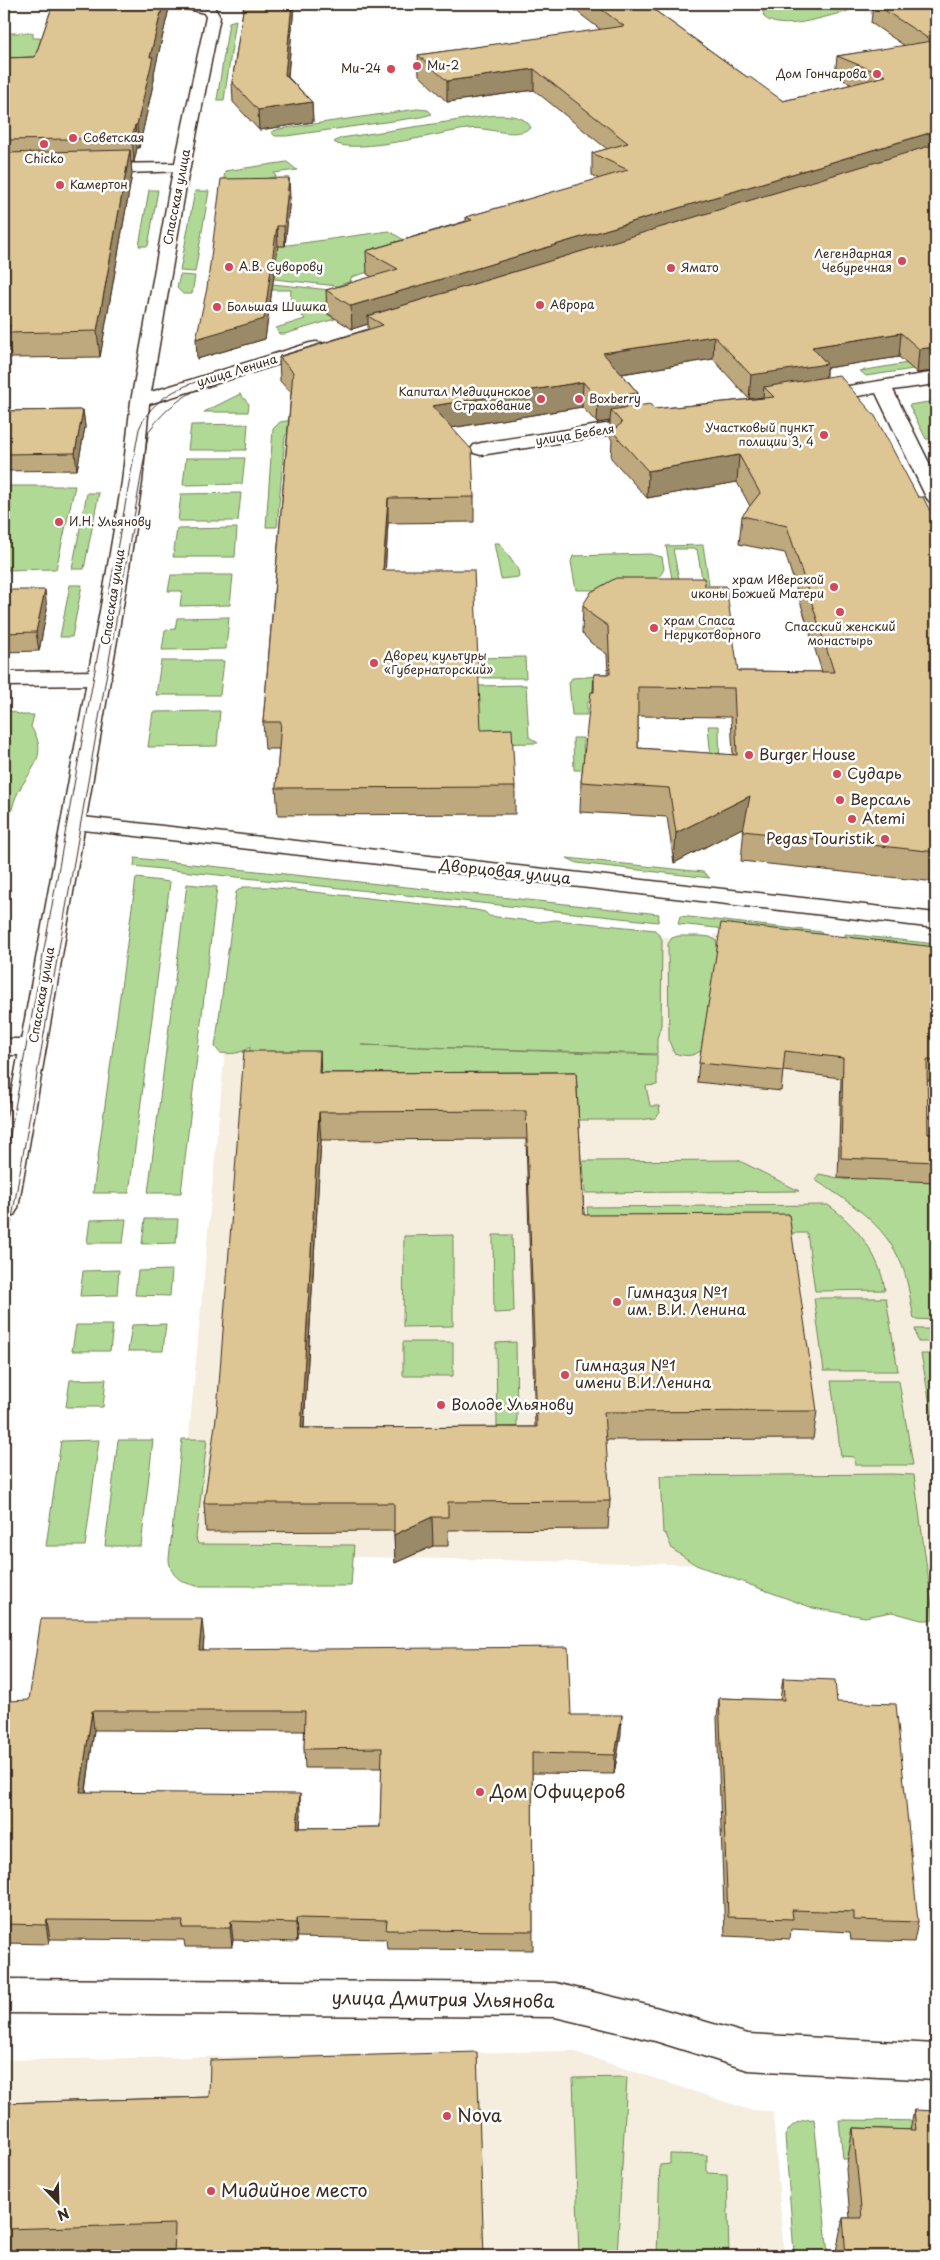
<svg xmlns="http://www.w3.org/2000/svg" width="940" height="2260" viewBox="0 0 940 2260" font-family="'Playpen Sans',sans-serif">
	<rect width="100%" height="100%" fill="#fff"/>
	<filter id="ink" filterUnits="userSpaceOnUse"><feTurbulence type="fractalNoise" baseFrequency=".02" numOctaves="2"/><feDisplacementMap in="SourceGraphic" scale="10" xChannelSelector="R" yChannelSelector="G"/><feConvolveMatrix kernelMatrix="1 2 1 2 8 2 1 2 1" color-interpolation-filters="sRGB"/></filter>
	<g filter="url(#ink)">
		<path fill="#f5eedf" d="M240,889L713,942L714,934L936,958V1570L178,1553Z
			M572,2051L750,2110L773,2111L784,2256H4V2060Z"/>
		<path fill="#b1d996" stroke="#76825a" d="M759,4H848L851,9L846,12C824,16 782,33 764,17L762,7Z
			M236,20L224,100H217L229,22Z
			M4,33H33V38H82L4,78Z
			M417,109L428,110L432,114L421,117L286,136H275L271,132L279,129Z
			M486,116C500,115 525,113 531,128C516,137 499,131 483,129C470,127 456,131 444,133C425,137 347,154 334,142L341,138Z
			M287,162L297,170L274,173L276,177L223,185L225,171Z
			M149,190H158L148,246H139Z
			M195,191H209L195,272L180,271Z
			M389,231L419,249L414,258L352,277L350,280L352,281L337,286L247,276L251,246H281Z
			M180,275L195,276L192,294H183L177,288Z
			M214,278L330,290L364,303L327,314L335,319L285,334H279L276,328L305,319L290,304L291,290H212Z
			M914,362L920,368L866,376L860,371Z
			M240,394L249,404L248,412H204Z
			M935,401L936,439H926L909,405Z
			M304,418L285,436L277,527H266L273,429L280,422Z
			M248,424L246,450H188L191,425Z
			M186,458H245L242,484L183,485Z
			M4,486H75L56,569L4,570Z
			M87,493H99L84,569H72Z
			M241,493L238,521H178L181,494Z
			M237,528L235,557H173L177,529Z
			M494,543H499L518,569L519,577L501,579Z
			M703,545L709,584H703L697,549H673L680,584H673L666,546Z
			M650,554L662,557L664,569C653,596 601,589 576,590L571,562L573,556Z
			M171,575H233L230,605L180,606L182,591H168Z
			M70,585H82L72,637H60Z
			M229,617L226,649L162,650L165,630L175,629L177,618Z
			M525,657L526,678H478L477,658Z
			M161,661H224L220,695H156Z
			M600,676L590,701L587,703V715H572L569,683L572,678Z
			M526,685L529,737L538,743L481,744L478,686Z
			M4,709L22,715H34L31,727C53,759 23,774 14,802C9,818 7,835 4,852Z
			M220,711L217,746L148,747L153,712Z
			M708,726H719L720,781H713Z
			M573,738H583L584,770H574Z
			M135,858L659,914L658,922L134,866Z
			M567,858L703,872L710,878L577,863Z
			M136,878L170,882L129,1193H93Z
			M187,884L217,887L181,1193H148Z
			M243,887H268L476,910L485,912L489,916L539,922L556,920L655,930L662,939L661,1026L657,1038V1054L361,1045L657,1055V1085L646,1086L650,1106H659L660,1113L655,1118L639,1120H577L247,1078L250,1047C241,1054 231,1054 220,1053L215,1047L236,892Z
			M680,916L822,932L821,939L678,924Z
			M845,934L936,944V951L845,942Z
			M678,936H702L710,937L716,940L718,952L705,1046C697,1057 686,1057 674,1053L669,1041L668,944L672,938Z
			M738,1160L799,1191L585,1193L583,1161Z
			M819,1174L848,1180L855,1176L936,1182V1320L914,1319C911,1304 909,1288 905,1274C891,1228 853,1204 815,1180Z
			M828,1205C856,1225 880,1255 885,1290L815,1291L807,1233L590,1234L587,1207Z
			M126,1219L123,1243H87L90,1220Z
			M145,1219H178L176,1243L142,1244Z
			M453,1235V1326L403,1327L404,1236Z
			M493,1235H512L514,1312L494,1313Z
			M119,1270L117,1295L80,1296L83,1271Z
			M172,1270L170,1296L135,1295L138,1271Z
			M814,1298H886L898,1371H824Z
			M166,1324L163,1351H128L132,1325Z
			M76,1325H113L110,1351H72Z
			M915,1329H936V1342H918Z
			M403,1342H453V1376H403Z
			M516,1342L517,1427H497L496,1343Z
			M921,1354H936V1421H933Z
			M106,1379L103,1407H66L70,1380Z
			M831,1381H899L913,1465H855L854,1457L841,1456Z
			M182,1439H207L196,1538L198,1544L354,1545L351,1586H199C183,1584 170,1577 169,1559Z
			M99,1440L85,1546H46L61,1441Z
			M118,1440H153L141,1546H105Z
			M892,1474L914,1475L934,1620H921L892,1612L865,1617L813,1608L696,1565L672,1549L666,1534L663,1533L660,1476Z
			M627,2077L617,2256H579L573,2078Z
			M814,2119L828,2254L794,2253L785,2136C791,2123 800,2120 814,2119Z
			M839,2120L936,2121L896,2160L843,2159Z
			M670,2154L707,2155V2173L727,2174L729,2256H657L660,2165L670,2164Z"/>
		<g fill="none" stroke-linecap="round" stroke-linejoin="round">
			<defs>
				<path id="street" d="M182,163L188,165L190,168L188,171L93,174L87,172L85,169L87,166L93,164Z
					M936,372V384L893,390L936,477V503L929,501L926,497L876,393L817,403L810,401L808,397L810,393L817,391Z
					M646,418L653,420L656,424L653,428L481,455L474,453L471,449L474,445L481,443Z
					M100,671L108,673L111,678L108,683L100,685L4,686V672Z
					M74,816L936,913V928L66,828L62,823L66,818Z
					M4,1039H33L42,1041L46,1047L42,1053L33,1055H4Z
					M4,1979L555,1983L655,2007L748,2034L936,2044V2080L748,2070L655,2041L555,2017L4,2013Z"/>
				<path id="secondary" d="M178,4H201L214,7L220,17L186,186L151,392L310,343L316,342L322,343L325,347L322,351L149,404L142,482L124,600L18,1208L14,1215L4,1218V1133L102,600L122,482L131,401L170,186L206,17L204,13L180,7Z"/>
			</defs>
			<use href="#street" stroke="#3b2a1e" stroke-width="3"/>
			<use href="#secondary" stroke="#3b2a1e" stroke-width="3"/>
			<use href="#street" fill="#fff" fill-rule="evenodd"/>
			<use href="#secondary" fill="#fff" fill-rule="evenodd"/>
			<path stroke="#3b2a1e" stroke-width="1" d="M280,356L381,325
				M4,1168L139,429C152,397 182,386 213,376
				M4,1264L149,431C183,382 238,374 292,359"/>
		</g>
		<path fill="#bea97f" stroke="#3b2a1e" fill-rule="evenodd" d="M53,4H170L154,73V80L139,148H137L134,162H131L132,174L100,357L11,358L10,351H4V58L35,57Z
			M244,4H294L288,77L312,102L313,122L259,130L233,102L232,82Z
			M571,4H646L747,77L783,101L853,84L835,77L837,56L905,46L871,23L873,4H936V391L931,387L933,371L917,373L899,357L826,368V377L918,497L936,523V882L741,861L744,827L674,863L667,817L580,812L581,782L593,692L594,674H608L607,654L591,643L582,633L583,605L705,586L738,671L822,672L785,553L739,544L742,516L750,506L737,482L647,498L611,458L612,440L610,437V421L597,423L582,407L451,428L474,497V522L388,523L385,570L515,787V814L278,815L276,788L279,749H265L263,722L291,393L280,381L279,357L368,330V324L352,329L327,313L326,290L372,277L367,274L366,251L466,221V217L599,179L592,175V153L607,149L534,90L447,102L419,75L418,55L601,30L571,7ZM713,359L749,399L763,397V398L654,409L637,406L638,393L622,374ZM638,716L731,717L733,755L638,748Z
			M290,197L285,246H278L265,339L197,359Z
			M83,410L85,427L77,470L4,471V411Z
			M4,590L47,609L39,651L4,652Z
			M936,947V1081L927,1080L928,1133H936V1182L838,1178L841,1078L783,1071L781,1091L697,1082L699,1063Z
			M576,1072L584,1215L817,1411L813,1439L605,1440L610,1501L608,1529L448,1530V1546H433L395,1563L394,1531L206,1532L204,1503L321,1073ZM526,1139L535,1427L304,1428L321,1140Z
			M204,1638L203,1650L571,1715L621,1734L614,1774L532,1773L533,1950L387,1949L386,1939L297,1937V1942L233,1940L232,1947H185L184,1940L50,1939L49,1944L4,1943V1735L29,1700ZM94,1730L305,1731L304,1749L305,1768H382L380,1827L300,1828L301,1814L86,1792Z
			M783,1678L918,1922L914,1942L851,1940L850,1932L791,1929L790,1939L725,1936L717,1718L719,1698L780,1700Z
			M209,2097L484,2256H4V2103Z
			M914,2110L936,2256H835L843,2218H850L846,2169L853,2128L910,2130Z"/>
		<path fill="#9b8a68" stroke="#3b2a1e" d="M163,4H170L154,73V80L139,148L137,125L150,57Z
			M292,4H294V7L286,94L285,75Z
			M534,69V90L447,102V81Z
			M312,102L313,122L259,130L258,110Z
			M135,125L137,148L134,162L132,138Z
			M936,131V145L368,316V324L352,329L351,306Z
			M130,150L132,174L100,357L97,331Z
			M289,178L290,197L285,246L284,226Z
			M277,226L278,246L265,339L197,359L196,339Z
			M901,333L899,357L826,368L825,387H764L763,397L749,399L751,375L812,347Z
			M714,336L713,359L602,377L603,353Z
			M936,347V364L934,363L933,371L917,373L919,349Z
			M583,382L582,407L432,431V406Z
			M638,393L637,417L611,410L610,421L597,423L598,399Z
			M83,410L85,427L77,470L75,453Z
			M739,455L737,482L647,498L648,471Z
			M388,498V523L384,596L383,570Z
			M45,590L47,609L39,651L36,632Z
			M750,796L748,825L674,863L676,833Z
			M320,1051L321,1078L319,1073Z
			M319,1112L321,1140L302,1457L301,1428Z
			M432,1517L433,1546L395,1563L394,1535Z
			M202,1619L204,1638L201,1670L199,1650Z
			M92,1711L94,1730L83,1811L80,1792Z
			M622,1715L621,1734L614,1774L615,1755Z
			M300,1794L301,1814L298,1847L297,1828Z
			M296,1918L297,1937V1942L296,1923Z
			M47,1920L50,1939L49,1944L46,1925Z
			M231,1921L233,1940L232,1947L230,1928Z"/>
		<path fill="#ddc594" stroke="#3b2a1e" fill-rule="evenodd" d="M53,4H163L150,57H153L137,125H135L132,138L4,140V58L35,57Z
			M244,4H292L285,75L312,102L258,110L232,82Z
			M594,4H646L747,77H750L783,101L886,76L837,56L932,41L875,4H936V131L351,306L326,290L398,269L366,251L472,220L466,217L628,170L592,153L628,143L534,69L447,81L418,55L624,26Z
			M936,144V347L919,349L901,333L812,347L827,364L751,375L714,336L603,353L638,393L598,399L583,382L432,406L472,450L474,497L388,498L383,570H474L481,730L512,729L515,787L276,788L281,722H263L293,372L279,357L383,325L368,316Z
			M130,150L97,331L8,333L10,325H4V153Z
			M289,178L284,226H277L264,319L196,339L207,288L221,179Z
			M839,375L875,416L918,497H923L936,523V852L743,831L750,796L676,833L669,788L581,782L591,692H594V674H610L608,626L592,615L583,605L591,592L616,578H704L705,586H726L738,671L834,672L787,526L742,516L760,493L739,455L648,471L612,431L622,423L611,410L650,404L654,409L774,397L764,387ZM638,687L734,688L737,755L638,748Z
			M83,410L75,453L4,454V411Z
			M4,590H45L36,632L4,633Z
			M721,923L936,947V1061L927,1060L928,1133H936V1162L841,1158L843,1058L785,1051L783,1071L699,1063Z
			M244,1051H320L319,1073L576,1072L584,1215L789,1214L817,1411L604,1412L610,1501L448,1502V1517H432L394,1535V1503H204L217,1411ZM526,1111L537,1427L301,1428L319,1112Z
			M41,1619H202L199,1650L568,1647L571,1715H622L615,1755L532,1753L533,1931L386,1930L387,1920L296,1918V1923L231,1921L230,1928H182L183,1921L47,1920L46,1925L4,1924V1735L8,1701L29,1700ZM92,1711H305L304,1749L382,1748L380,1827L297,1828L300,1794L80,1792Z
			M783,1678L835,1680L837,1702L896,1704L918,1922L854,1920V1912L792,1910L793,1919L728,1917L719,1698L784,1700Z
			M477,2052L484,2256H174L175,2224L4,2229V2103L209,2097L210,2060Z
			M914,2110L936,2111V2256H846L843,2218H862L853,2128L916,2130Z"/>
	</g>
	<g fill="#d1495b" stroke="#fff" stroke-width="2">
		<circle cx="417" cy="66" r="5"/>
		<circle cx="391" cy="69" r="5"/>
		<circle cx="877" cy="74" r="5"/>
		<circle cx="73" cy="138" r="5"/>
		<circle cx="44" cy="144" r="5"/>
		<circle cx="60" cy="185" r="5"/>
		<circle cx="902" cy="261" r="5"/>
		<circle cx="229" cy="267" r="5"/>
		<circle cx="671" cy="268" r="5"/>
		<circle cx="540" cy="305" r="5"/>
		<circle cx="217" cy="307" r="5"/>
		<circle cx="541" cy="399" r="5"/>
		<circle cx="579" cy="399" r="5"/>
		<circle cx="824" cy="435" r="5"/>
		<circle cx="59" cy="522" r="5"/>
		<circle cx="834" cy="587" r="5"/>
		<circle cx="840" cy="612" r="5"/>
		<circle cx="654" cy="628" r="5"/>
		<circle cx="374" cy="663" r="5"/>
		<circle cx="749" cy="755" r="5"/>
		<circle cx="837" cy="774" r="5"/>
		<circle cx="840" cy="800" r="5"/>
		<circle cx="852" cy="819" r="5"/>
		<circle cx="885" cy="839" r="5"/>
		<circle cx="617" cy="1302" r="5"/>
		<circle cx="565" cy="1375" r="5"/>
		<circle cx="441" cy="1405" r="5"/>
		<circle cx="480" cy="1792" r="5"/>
		<circle cx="447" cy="2116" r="5"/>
		<circle cx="211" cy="2191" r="5"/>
	</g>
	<g text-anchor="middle" stroke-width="5" stroke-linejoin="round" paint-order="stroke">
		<g font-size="12" fill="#3b2a1e" stroke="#fff" text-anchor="start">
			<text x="427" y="70">Ми-2</text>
			<text x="381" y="73" text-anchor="end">Ми-24</text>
			<text x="867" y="78" text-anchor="end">Дом Гончарова</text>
			<text x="83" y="142">Советская</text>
			<text x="44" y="163" text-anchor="middle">Chicko</text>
			<text x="70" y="189">Камертон</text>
			<text x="892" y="258" text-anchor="end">Легендарная<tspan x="892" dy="14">Чебуречная</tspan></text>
			<text x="239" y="271">А.В. Суворову</text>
			<text x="681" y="272">Ямато</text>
			<text x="550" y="309">Аврора</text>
			<text x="227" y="311">Большая Шишка</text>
			<text x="531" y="396" text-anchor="end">Капитал Медицинское<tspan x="531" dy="14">Страхование</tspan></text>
			<text x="589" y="403">Boxberry</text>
			<text x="814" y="432" text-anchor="end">Участковый пункт<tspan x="814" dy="14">полиции 3, 4</tspan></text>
			<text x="69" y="526">И.Н. Ульянову</text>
			<text x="824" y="584" text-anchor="end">храм Иверской<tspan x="824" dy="14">иконы Божией Матери</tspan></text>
			<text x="664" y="625">xрам Спаса<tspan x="664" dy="14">Нерукотворного</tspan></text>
			<text x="840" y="631" text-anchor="middle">Спасский женский<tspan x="840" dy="14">монастырь</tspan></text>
			<text x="384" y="660">Дворец культуры<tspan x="384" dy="14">«Губернаторский»</tspan></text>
		</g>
		<g font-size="12" fill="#3b2a1e" stroke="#fff">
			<text transform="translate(177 197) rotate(-79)" y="4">Спасская улица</text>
			<text transform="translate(237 371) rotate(-17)" y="4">улица Ленина</text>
			<text transform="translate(575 435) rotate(-9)" y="4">улица Бебеля</text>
			<text transform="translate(113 597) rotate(-81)" y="4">Спасская улица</text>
			<text transform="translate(42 995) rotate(-80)" y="4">Спасская улица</text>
		</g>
		<g font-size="15" fill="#3b2a1e" stroke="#fff" text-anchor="start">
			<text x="759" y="760">Burger House</text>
			<text x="847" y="779">Сударь</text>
			<text x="850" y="805">Версаль</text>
			<text x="862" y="824">Atemi</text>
			<text x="875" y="844" text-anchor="end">Pegas Touristik</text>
			<text x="627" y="1298">Гимназия №1<tspan x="627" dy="17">им. В.И. Ленина</tspan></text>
			<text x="575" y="1371">Гимназия №1<tspan x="575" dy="17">имени В.И.Ленина</tspan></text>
			<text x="451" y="1410">Володе Ульянову</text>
		</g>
		<g font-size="15" fill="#3b2a1e" stroke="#fff">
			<text transform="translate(505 872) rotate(6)" y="5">Дворцовая улица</text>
		</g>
		<g font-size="18" fill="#3b2a1e" stroke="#fff" text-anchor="start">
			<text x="490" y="1798">Дом Офицеров</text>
			<text x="457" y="2122">Nova</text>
			<text x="221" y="2197">Мидийное место</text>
		</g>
		<g font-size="18" fill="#3b2a1e" stroke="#fff">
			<text transform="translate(443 2000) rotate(1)" y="6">улица Дмитрия Ульянова</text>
		</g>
	</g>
	<rect width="940" height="2260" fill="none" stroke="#fff" stroke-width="20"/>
	<rect x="10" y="10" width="920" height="2240" fill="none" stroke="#3b2a1e" stroke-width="2" filter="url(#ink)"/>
	<g transform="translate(58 2202) rotate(157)" stroke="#ffffff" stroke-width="4" paint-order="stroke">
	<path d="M0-4L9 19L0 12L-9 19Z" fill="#3b2a1e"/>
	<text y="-8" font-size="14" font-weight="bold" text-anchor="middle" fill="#3b2a1e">N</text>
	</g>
</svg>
